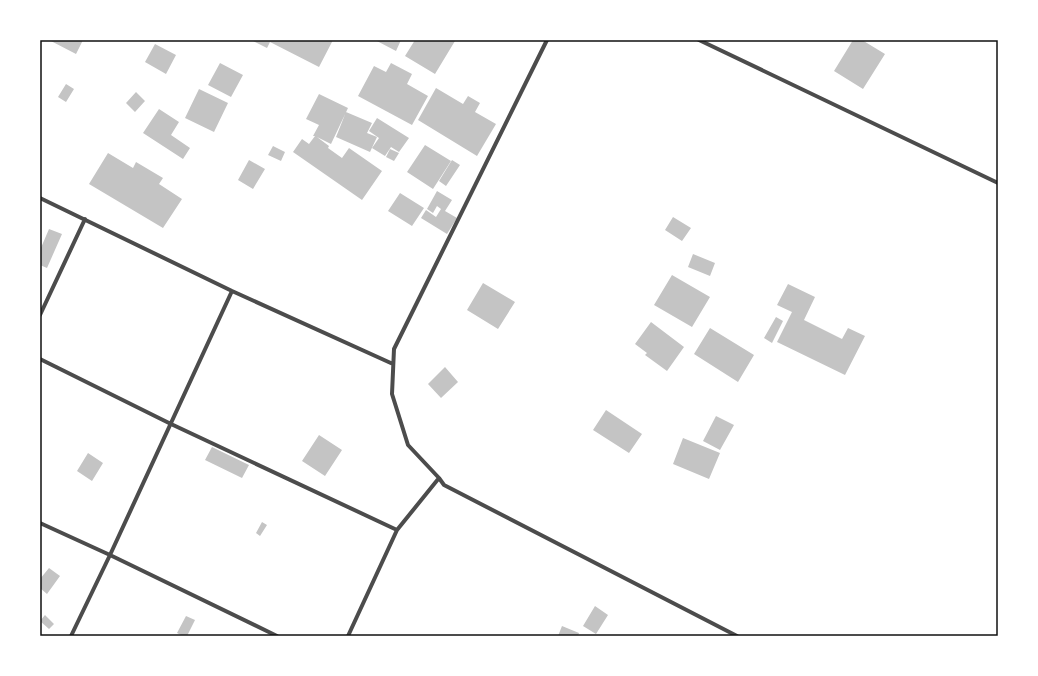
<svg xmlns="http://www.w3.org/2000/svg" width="1038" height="676" viewBox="0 0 1038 676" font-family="Figtree,sans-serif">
	<rect width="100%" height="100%" fill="#fff"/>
	<path fill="#c4c4c4" d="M49,40H83L76,54Z
		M251,40H333L319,67L270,42L267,48Z
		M375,40H401L396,51Z
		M415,40H454L455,41L435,74L405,56Z
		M853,40H862L885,54L863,89L834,71Z
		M155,44L176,55L166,74L145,62Z
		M220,63L243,75L231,97L208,85Z
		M391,63L412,74L407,84L428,96L412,125L358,96L374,66L386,72Z
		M66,84L74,89L66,102L58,97Z
		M436,88L463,104L468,96L480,103L475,112L496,124L477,156L418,120Z
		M199,89L228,103L214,132L185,118Z
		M136,92L145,101L135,112L126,103Z
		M319,94L348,108L331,144L317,137L329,146L328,148L342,158L349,148L382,171L362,200L293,152L302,139L309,144L315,136H313L319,125L306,119Z
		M159,109L179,122L171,135L190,148L183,159L143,133Z
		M346,112L372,123L367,133L377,137L370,152L336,137Z
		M377,118L409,138L399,152L391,147L385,156L372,148L379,138L369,131Z
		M425,145L451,161L433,189L407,172Z
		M273,146L285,152L281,161L268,155Z
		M390,149L399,153L394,161L386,157Z
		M108,153L133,168L136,162L163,178L159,184L182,199L163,228L89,184Z
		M249,160L265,169L253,189L238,180Z
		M452,160L460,165L446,186L439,181Z
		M437,191L452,200L445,211L457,218L447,234L421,218L426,210L436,217L441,209L437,206L433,213L427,209Z
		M400,193L424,208L412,226L388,211Z
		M673,217L691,228L682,241L665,230Z
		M49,229L62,234L47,268L40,265V250Z
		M693,254L715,263L710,276L688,267Z
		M672,275L710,297L692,327L654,305Z
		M483,283L515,302L498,329L467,310Z
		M788,284L815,297L804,320L842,339L848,328L865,336L845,375L777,342L792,312L777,305Z
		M776,317L783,321L772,343L764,338Z
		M651,322L684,347L667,371L645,355L647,353L635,344Z
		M710,328L754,355L738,382L694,354Z
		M445,367L458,382L441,398L428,384Z
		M606,410L642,434L629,453L593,430Z
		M716,416L734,425L720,450L703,441Z
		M319,435L342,450L325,476L302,461Z
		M683,438L720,453L709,479L673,464Z
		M212,447L249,465L242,478L205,460Z
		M88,453L103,463L92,481L77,471Z
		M262,522L267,525L260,536L256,533Z
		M49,568L60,576L47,594L40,588V579Z
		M595,606L608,615L596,634L583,626Z
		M45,615L54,624L49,629L40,621Z
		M186,616L195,620L187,636H183L177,633Z
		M562,626L579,633L578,636H558Z"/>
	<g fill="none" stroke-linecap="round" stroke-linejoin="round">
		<path stroke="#4c4c4c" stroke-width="4" d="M547,40L394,349L392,394L408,445L439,478L444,485L737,636
			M699,40L998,183
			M40,198L232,291L393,364
			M40,315L85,219
			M40,359L171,424L397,530
			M40,523L110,555L277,636
			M71,636L110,555L232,291
			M348,636L397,530L439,478"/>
	</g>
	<rect width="1038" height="676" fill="none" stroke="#ffffff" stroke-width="82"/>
	<rect x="41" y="41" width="956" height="594" fill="none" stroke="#111" stroke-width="1.5"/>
</svg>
